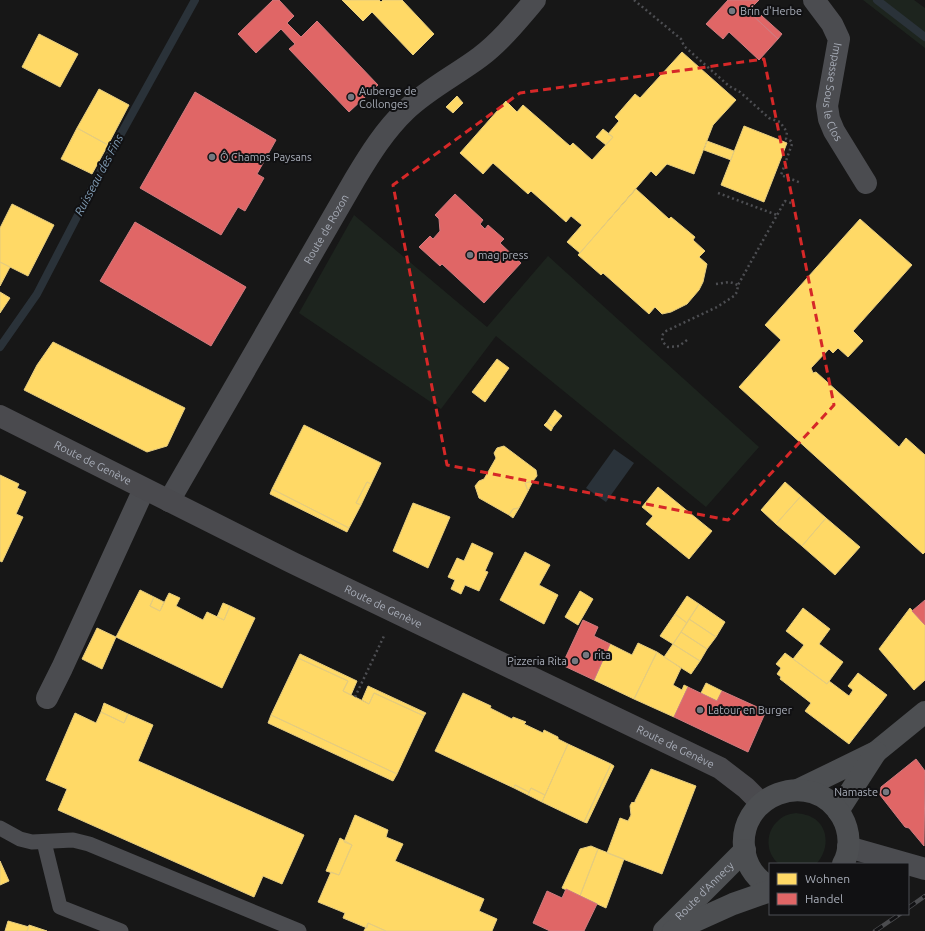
<svg xmlns="http://www.w3.org/2000/svg" width="925" height="931" viewBox="0 0 925 931" font-family="Ubuntu,sans-serif">
	<rect width="100%" height="100%" fill="#171717"/>
	<path fill="#1d241e" d="M863,0H914L925,8V48Z
		M354,215L487,327L548,256L759,447L706,507L496,336L441,409L299,313Z
		M796,813C803,814 809,815 815,819C830,830 828,852 816,864H779C765,853 765,831 779,820C784,815 790,814 796,813Z"/>
	<path fill="#2a3239" d="M614,449L634,463L606,502L586,488Z"/>
	<path fill="#ffd966" stroke="#e5cc7f" d="M342,0H379L381,2L383,0H402L434,34L413,55L372,12L363,21Z
		M39,34L78,54L60,87L22,67Z
		M682,52L736,100L713,125L694,174L667,164L656,176L651,171L580,253L567,242L582,225L571,216L566,222L531,191L528,194L493,163L483,174L460,153L506,101L517,112L523,105L570,146L573,143L592,160L613,137L608,134L619,121L615,117L635,94L640,98Z
		M99,89L129,105L108,145L77,128Z
		M457,96L463,103L453,113L446,107Z
		M744,126L787,143L764,202L721,185Z
		M77,128L108,145L92,174L61,159Z
		M603,129L613,137L606,145L596,137Z
		M707,141L734,151L731,160L704,150Z
		M636,189L669,219L671,217L695,237L693,240L705,251L699,257L707,264L703,282L699,290L687,304L671,312L662,314L655,307L649,314L603,273L601,275L578,255Z
		M12,204L54,225L28,276L0,262V228Z
		M860,219L912,265L853,331L863,341L848,357L838,348L833,353L829,349L811,368L813,373L816,372L899,447L906,438L925,455V552L923,554L739,387L781,340L765,325Z
		M0,262L10,267L0,286Z
		M0,292L10,298L0,313Z
		M53,342L185,408L167,446L147,452L24,390L37,365Z
		M497,359L509,368L485,402L472,392Z
		M555,410L562,416L553,427L547,422Z
		M547,422L553,427L551,431L544,425Z
		M304,425L381,463L371,484L367,482L356,503L361,505L349,528L272,489Z
		M504,446L536,470L537,476L533,481L525,483L528,491L519,508L513,509L509,515L479,498L475,486L479,481L484,479L496,458L494,453L497,448Z
		M0,475L19,484L17,488L26,492L16,514L23,517L2,562L0,561Z
		M533,481L528,491L525,483Z
		M367,482L371,484L361,505L356,503Z
		M785,482L801,496L776,524L761,510Z
		M658,487L712,531L689,559L646,524L653,516L642,507Z
		M272,489L349,528L347,532L270,494Z
		M801,496L826,518L802,546L776,524Z
		M413,503L450,517L428,568L393,551Z
		M519,508L513,518L509,515L513,509Z
		M826,518L860,547L835,575L802,546Z
		M472,543L493,553L485,571L488,572L479,591L465,585L461,594L451,589L455,580L448,577L457,558L464,561Z
		M525,552L550,565L539,585L558,595L544,624L500,600Z
		M140,590L154,597L150,606L160,611L169,593L180,598L176,606L203,620L207,612L224,620L230,606L255,618L222,688L116,637Z
		M580,591L593,599L578,625L565,617Z
		M687,596L699,604L687,623L675,614Z
		M154,597L164,602L160,611L150,606Z
		M223,603L230,606L224,620L217,617Z
		M699,604L725,622L716,637L689,619Z
		M803,608L830,629L819,644L843,662L827,684L793,659L804,645L786,631Z
		M910,608L925,625V680L914,690L879,649Z
		M675,614L687,623L673,644L660,636Z
		M689,619L716,637L707,649L681,632Z
		M97,628L116,637L102,669L82,659Z
		M681,632L707,649L700,661L673,644Z
		M638,643L657,652L634,699L594,680L610,644L632,655Z
		M673,644L700,661L691,674L664,657Z
		M657,652L681,668L673,685L682,690L684,685L688,687L674,717L634,699Z
		M785,653L827,684L829,681L849,696L853,690L848,686L858,673L887,695L849,744L805,711L811,703L780,679L781,677L777,674L781,668L776,664Z
		M300,654L357,681L351,695L343,691L348,681L298,658Z
		M298,658L348,681L343,691L369,704L374,693L424,716L397,774L271,715Z
		M706,683L722,691L717,701L701,693Z
		M368,686L426,713L424,716L374,693L369,704L362,700Z
		M463,693L491,706L490,708L512,719L513,717L526,722L524,724L543,733L544,730L558,737V739L568,744L545,795L531,788L529,792L515,785L514,788L435,751Z
		M104,703L128,714L124,723L101,712Z
		M101,712L124,723L128,714L153,725L138,761L304,835L282,884L263,876L254,897L58,810L67,789L46,780L75,713L96,723Z
		M271,715L397,774L393,781L268,723Z
		M568,744L611,764L584,822L542,802Z
		M611,764L614,766L587,823L584,822Z
		M651,769L696,786L662,874L607,853L620,818L628,821L631,815L630,806L632,802L633,803L634,802H636L635,801Z
		M515,785L529,792L528,795L514,788Z
		M531,788L545,795L542,802L528,795Z
		M355,815L388,830L386,837L403,844L395,861L484,899L479,911L497,919L492,931H386L368,923L367,928L343,918L345,913L318,902L331,872L339,875L352,845L344,842Z
		M340,838L352,845L339,875L326,871Z
		M591,846L598,849L580,896L562,888L580,849Z
		M598,849L624,859L606,908L580,896Z
		M0,861L9,881L0,885Z
		M8,921L29,927L27,931H5Z
		M368,923L386,931H364Z
		M29,925L47,931H27Z"/>
	<path fill="#e06666" stroke="#cf7b7f" d="M273,0H279L294,16L287,23L301,37L317,21L378,85L349,112L289,49L295,44L281,29L256,53L238,34Z
		M728,0H759L748,11L778,39L759,60L729,32L723,39L706,24Z
		M752,7L782,34L778,39L748,11Z
		M195,92L276,140L257,174L264,178L245,211L238,207L221,235L140,188Z
		M455,194L483,220L480,224L485,229L488,225L504,239L500,243L521,263L484,303L442,264L440,266L419,247L430,236L433,239L440,231L439,219L435,215Z
		M135,222L246,287L211,346L100,281Z
		M925,600V625L912,611Z
		M583,620L598,627L594,636L610,644L594,680L562,665Z
		M688,687L717,701L722,691L766,711L748,752L674,717Z
		M916,759L925,771L924,846L909,828L905,827L880,795L881,787Z
		M566,889L597,904L584,931H550L533,923L547,891L562,898Z"/>
	<g fill="none" stroke-linecap="round" stroke-linejoin="round">
		<path stroke="#2a3239" stroke-width="8" d="M877,0L925,37
			M0,347L37,294L106,161L195,0"/>
		<path stroke="#4d4e52" stroke-width="2.5" stroke-dasharray="2 3" stroke-linecap="butt" d="M634,0L681,39L684,46L729,86L740,92L769,118L780,122L787,132L786,139L791,141L792,144L781,175L801,183
			M718,193L777,215
			M716,284L730,282L738,285
			M687,340L679,346L668,347C663,343 660,339 664,332L717,307L734,296L737,292L738,285L785,201L794,204
			M355,697L384,636"/>
		<path stroke="#4b4c50" stroke-width="15" d="M0,828L20,839L32,842L73,840L89,844L299,931
			M44,842L60,907L121,931"/>
		<g stroke="#4b4c50" stroke-width="22">
			<path id="s1" d="M814,0L832,24L839,39L827,106L829,119L834,131L866,183"/>
			<path id="s2" d="M169,501L355,179C370,154 385,130 406,110C428,89 456,75 480,57C501,41 518,20 535,0"/>
			<path d="M47,698L62,668L144,489"/>
		</g>
		<path stroke="#4b4c50" stroke-width="22" d="M848,847L925,869"/>
		<path stroke="#4a4a4e" stroke-width="22" id="s3" d="M0,416L293,563L720,768L746,788L761,803"/>
		<g stroke="#4d4f52" stroke-width="22">
			<path d="M798,790L876,752L925,712"/>
			<path d="M838,811L876,752"/>
			<path d="M770,887C758,880 748,868 745,854C733,795 813,765 842,817C850,831 851,850 843,864"/>
			<path id="s4" d="M664,931L745,850"/>
			<path d="M673,931L733,904L770,891"/>
		</g>
		<defs>
			<path id="rail" d="M908,908L925,896
				M875,931L900,914"/>
		</defs>
		<use href="#rail" stroke="#4b4c4f" stroke-width="4.5"/>
		<use href="#rail" stroke="#111113" stroke-width="3" stroke-dasharray="9" stroke-linecap="butt"/>
	</g>
	<path fill="none" stroke="#d62828" stroke-width="3" stroke-dasharray="8 5" stroke-linejoin="round" d="M764,59L834,405L728,520L447,465L393,185L520,93Z"/>
	<g fill="#757880" stroke="#111113" stroke-width="1.5">
		<circle cx="732" cy="11" r="4"/>
		<circle cx="351" cy="97" r="4"/>
		<circle cx="212" cy="157" r="4"/>
		<circle cx="470" cy="255" r="4"/>
		<circle cx="586" cy="655" r="4"/>
		<circle cx="575" cy="661" r="4"/>
		<circle cx="700" cy="710" r="4"/>
		<circle cx="886" cy="792" r="4"/>
	</g>
	<g text-anchor="middle" stroke-width="4" stroke-linejoin="round" paint-order="stroke">
		<g font-size="11" fill="#a8adb8" stroke="#111113" text-anchor="start">
			<text x="740" y="15">Brin d'Herbe</text>
			<text x="359" y="95">Auberge de<tspan x="359" dy="13">Collonges</tspan></text>
			<text x="220" y="161">Ô Champs Paysans</text>
			<text x="478" y="259">mag press</text>
			<text x="594" y="659">rita</text>
			<text x="567" y="665" text-anchor="end">Pizzeria Rita</text>
			<text x="708" y="714">Latour en Burger</text>
			<text x="878" y="796" text-anchor="end">Namaste</text>
		</g>
		<g font-size="11" fill="#a8adb8" stroke="#111113">
			<text dy="4" stroke="none"><textPath href="#s1" startOffset="101">Impasse Sous le Clos</textPath></text>
			<text dy="4" stroke="none"><textPath href="#s2" startOffset="314">Route de Rozon</textPath></text>
			<text dy="4" stroke="none"><textPath href="#s3" startOffset="104">Route de Genève</textPath></text>
			<text dy="4" stroke="none"><textPath href="#s3" startOffset="428">Route de Genève</textPath></text>
			<text dy="4" stroke="none"><textPath href="#s3" startOffset="752">Route de Genève</textPath></text>
			<text dy="4" stroke="none"><textPath href="#s4" startOffset="57">Route d'Annecy</textPath></text>
		</g>
		<g font-size="12" font-style="italic" fill="#7f9bb3" stroke="#111113">
			<text transform="translate(99 175) rotate(-62)" y="4">Ruisseau des Fins</text>
		</g>
	</g>
	<rect x="769" y="863" width="140" height="52" fill="#111113" stroke="#4d4f55"/>
	<rect x="777" y="873" width="20" height="12" fill="#ffd966" stroke="#4d4f55"/>
	<text x="805" y="883" font-size="12" fill="#a8adb8">Wohnen</text>
	<rect x="777" y="893" width="20" height="12" fill="#e06666" stroke="#4d4f55"/>
	<text x="805" y="903" font-size="12" fill="#a8adb8">Handel</text>
</svg>
